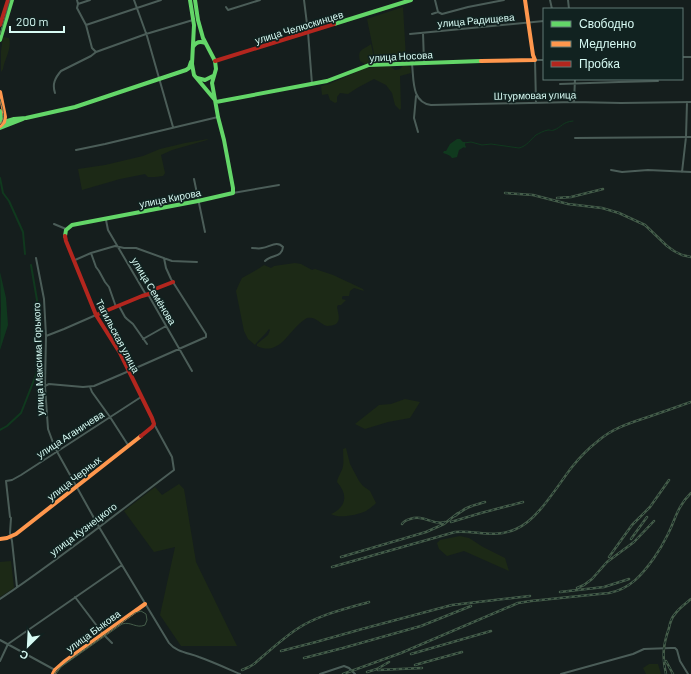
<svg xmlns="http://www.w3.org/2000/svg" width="691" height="674" viewBox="0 0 691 674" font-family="Barlow,sans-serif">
	<rect width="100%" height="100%" fill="#151e1d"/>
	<path fill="#1c2916" d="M403,7L406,58L407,61L397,62L398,58H393L392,62L365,64L360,61C357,49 363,50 371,44L374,58H375L367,19Z
		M3,37L9,38C12,49 5,58 3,69L1,72V51Z
		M404,65L410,67L411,73L400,76L401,108L400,110L395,105L392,93L386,85L374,79L357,88L348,94L340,93L337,97V102L335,103L330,100L328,94L322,95L321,86L329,84L366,68L390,66L395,70L400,69Z
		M208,139L207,140L172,150L161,155L165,173L163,176L155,177H148L145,174L120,179L82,190L78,169L105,165L143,156L160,149L185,143Z
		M295,263L301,264L312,270L315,269L333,275L363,289L364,291L354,288L350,291L349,296H343L342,297V299L346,300L341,305H338L337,307C338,313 341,320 336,324C334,325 330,326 327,326C320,324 316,316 307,318C303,320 300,323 297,326C285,338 277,355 257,346V344L268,335L270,330L269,329C265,335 259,339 255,345L248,339L244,331L236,291L239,284L242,278L258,269L264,265L271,268L274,266Z
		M405,399L420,402L410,418L388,422L365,429L355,424L379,405L391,404Z
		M346,448L350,464L359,481L363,486L370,491L376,503C373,506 369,509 366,511C357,515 339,519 331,514C347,507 348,494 337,482C338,476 342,472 343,466C344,461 343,455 343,449Z
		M179,484L184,489L196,562L237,646H181L160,615L175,547L154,552L124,511L155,487L162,495Z
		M460,536L469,538L483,547L505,558L509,571L464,551L447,556L439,549L437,543L440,540Z
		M11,561L14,588L0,597V562Z
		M649,664H658L661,674H646L643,668Z"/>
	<path fill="#10391e" d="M457,139H460L463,142H465V145L466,147L465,148L464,147L459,150L457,157L453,158H452C450,155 446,154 443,153L444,151H446L450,144Z
		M0,272L6,298L8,325L0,350L1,309Z"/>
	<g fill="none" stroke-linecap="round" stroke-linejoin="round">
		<path stroke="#10391e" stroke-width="1" d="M464,143L471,142L482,145L491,144L519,148C527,146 530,140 536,135C540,133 543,131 548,130C552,130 550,131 554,130C562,127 562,122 573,121"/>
		<path stroke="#10391e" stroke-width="2" d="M0,178L3,193L9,201L23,232L25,254
			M0,430L7,426L21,413L36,375L40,360L37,300L31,265"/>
		<path stroke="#4b5d58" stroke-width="2" d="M77,0L78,4L77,8L86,25L92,48L96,52
			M134,0L147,36L173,127
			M304,0L308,32L312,84
			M435,0L438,12
			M550,0L552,9
			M568,0L569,9
			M78,4L90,0
			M226,7L228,10L260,0
			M432,14L438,12L442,14L468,7L504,0
			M86,25L161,0
			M423,33L424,62
			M410,34L544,21
			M682,57H691
			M412,64C414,79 411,102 431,105L574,102L621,103L691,102
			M560,84L619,82L658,81
			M55,93C52,84 55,78 61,71L91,56L96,52L146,34L193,20
			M416,96L414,118L418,132
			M574,102L575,79
			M536,103L535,60H544
			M575,138L691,137
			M76,150L105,144L218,117
			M611,170L622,172L648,170L691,172
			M682,172L686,137L687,102
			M194,179L205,232
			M233,193L279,185
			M106,220L108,230L145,293L149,296L192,371
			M54,224L66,229
			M252,248C256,248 259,249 262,248C270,247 277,240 283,247C282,258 272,254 265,261
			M91,253L96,267L99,271L105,282L109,287L116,307
			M36,258L44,299L46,336L45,386L48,429L55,448L99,527L169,643C176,652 189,653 199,657C213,662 226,668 240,674
			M75,260L91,253L115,246L124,248H136L172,261L197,262
			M119,306L125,317L127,319L133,324L147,344
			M46,336L64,329L96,315
			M143,339L166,326
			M45,386L49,384L83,387L94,386L129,371L206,337V334L171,279L166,268L164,258
			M90,387L92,392L110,417L128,445
			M17,587L12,541L10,533L11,518L10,517L6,481L12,480L21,475L141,397
			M75,597L103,634L112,643
			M0,599C60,559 117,513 174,470L172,457L154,424
			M0,640L55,670
			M0,661L8,644L122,565
			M320,674L344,666L349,668L355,674
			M561,674L633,654L644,649L671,648H675L677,650L680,661L688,674"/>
		<path stroke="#63d668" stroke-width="4" d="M190,0L194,25L192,64L194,75L215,100
			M334,24L411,0
			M0,40L12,0
			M193,47C196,42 200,41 205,43
			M197,78L205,80L213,76
			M216,102L327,81L369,65L481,61
			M0,111L1,119L0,121
			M0,123L14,119L26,118L75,107L186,70L189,68L191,62
			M0,128L23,119
			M65,236L66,230L72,225L198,201L233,193V188L224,140L218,117L212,83L216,69L215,61L203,38L198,20L195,0"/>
		<path stroke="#ff974d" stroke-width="4" d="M481,61L535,60L533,55L525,0
			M0,92L5,117L4,122L0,126
			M0,539L7,538L16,534L141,436
			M53,674L55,670L64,662L145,604"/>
		<path stroke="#b3261e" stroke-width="4" d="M0,25L8,0
			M215,61L334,24
			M65,236L66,241L96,315L120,353L152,418L154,424L152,427L141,436
			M96,315L142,296L149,294L155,289L173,282"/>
		<path stroke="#455d4a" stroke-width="1" d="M0,35L10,0
			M0,99C2,107 7,118 0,125
			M54,674L57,670L68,661L135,613L141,611L146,614L147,620L145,625C136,629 131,621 122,624L61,667L56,674"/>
		<defs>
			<path id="rail" d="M505,193L533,195L568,204L602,208L619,213L645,225L667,246L674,251L682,255L691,257
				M557,198L571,197L603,189
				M455,516C466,507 471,506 485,502
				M451,522L481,513L523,502
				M402,524C404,521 406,520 410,519C424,514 433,526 445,522
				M631,539L647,517
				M341,557L426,532L444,524L458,513
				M609,557L632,525L650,507L669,480
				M332,567L455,532C477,530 493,539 516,529C538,520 557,486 572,467C580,457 589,448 598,441C613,428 630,423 648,417C662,412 677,407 691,402
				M577,588L584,585L592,579L607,562L634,542L654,521
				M560,592L604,587L629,579
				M281,651L316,642L362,629L452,605L530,596
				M411,654L491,631
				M304,658L343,648L421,626L471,606
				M666,661L673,674
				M415,665L462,652
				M242,670L249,667L254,664C268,652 282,639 297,629C318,615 345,609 369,602
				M378,670L422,668
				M367,672L377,669L389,662
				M343,674L401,653L518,603L531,601L609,593C630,589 642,575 654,558C659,551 663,544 667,536C676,519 676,508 691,493
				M666,674C662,657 663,645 669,628C670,623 671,618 675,614C679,608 685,604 691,599"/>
		</defs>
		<use href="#rail" stroke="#455d4a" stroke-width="2.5"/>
		<use href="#rail" stroke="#112220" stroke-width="1" stroke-dasharray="3" stroke-linecap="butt"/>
	</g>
	<g text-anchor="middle" stroke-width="3.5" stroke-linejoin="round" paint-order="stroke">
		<g font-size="10" fill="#d7faf3" stroke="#112220">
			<text transform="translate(476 20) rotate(-5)" y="4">улица Радищева</text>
			<text transform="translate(299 27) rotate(-17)" y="4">улица Челюскинцев</text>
			<text transform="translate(401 56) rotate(-3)" y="4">улица Носова</text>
			<text transform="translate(535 95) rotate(-1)" y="4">Штурмовая улица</text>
			<text transform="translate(170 198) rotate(-11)" y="4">улица Кирова</text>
			<text transform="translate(154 291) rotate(59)" y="4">улица Семёнова</text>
			<text transform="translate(118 336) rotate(62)" y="4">Тагильская улица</text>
			<text transform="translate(38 359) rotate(-92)" y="4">улица Максима Горького</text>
			<text transform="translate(70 434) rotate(-33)" y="4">улица Аганичева</text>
			<text transform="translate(74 478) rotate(-38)" y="4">улица Черных</text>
			<text transform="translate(83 529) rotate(-37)" y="4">улица Кузнецкого</text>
			<text transform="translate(93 631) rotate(-36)" y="4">улица Быкова</text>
		</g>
	</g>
	<rect x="543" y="8" width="140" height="72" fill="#112220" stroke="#607874"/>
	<rect x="551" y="21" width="20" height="6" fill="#63d668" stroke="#607874"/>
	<text x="579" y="28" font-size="12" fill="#d7faf3">Свободно</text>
	<rect x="551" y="41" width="20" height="6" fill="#ff974d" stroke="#607874"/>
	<text x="579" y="48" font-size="12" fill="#d7faf3">Медленно</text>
	<rect x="551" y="61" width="20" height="6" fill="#b3261e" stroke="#607874"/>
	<text x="579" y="68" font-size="12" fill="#d7faf3">Пробка</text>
	<g transform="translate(28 646) rotate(204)" stroke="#112220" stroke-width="3" paint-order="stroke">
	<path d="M0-3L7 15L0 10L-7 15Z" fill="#d7faf3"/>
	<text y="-6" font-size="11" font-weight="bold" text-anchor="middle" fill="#d7faf3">С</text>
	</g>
	<path d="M10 26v6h54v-6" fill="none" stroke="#d7faf3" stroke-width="2"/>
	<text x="16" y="26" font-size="12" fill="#d7faf3" stroke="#112220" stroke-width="3" paint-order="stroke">200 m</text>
</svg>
